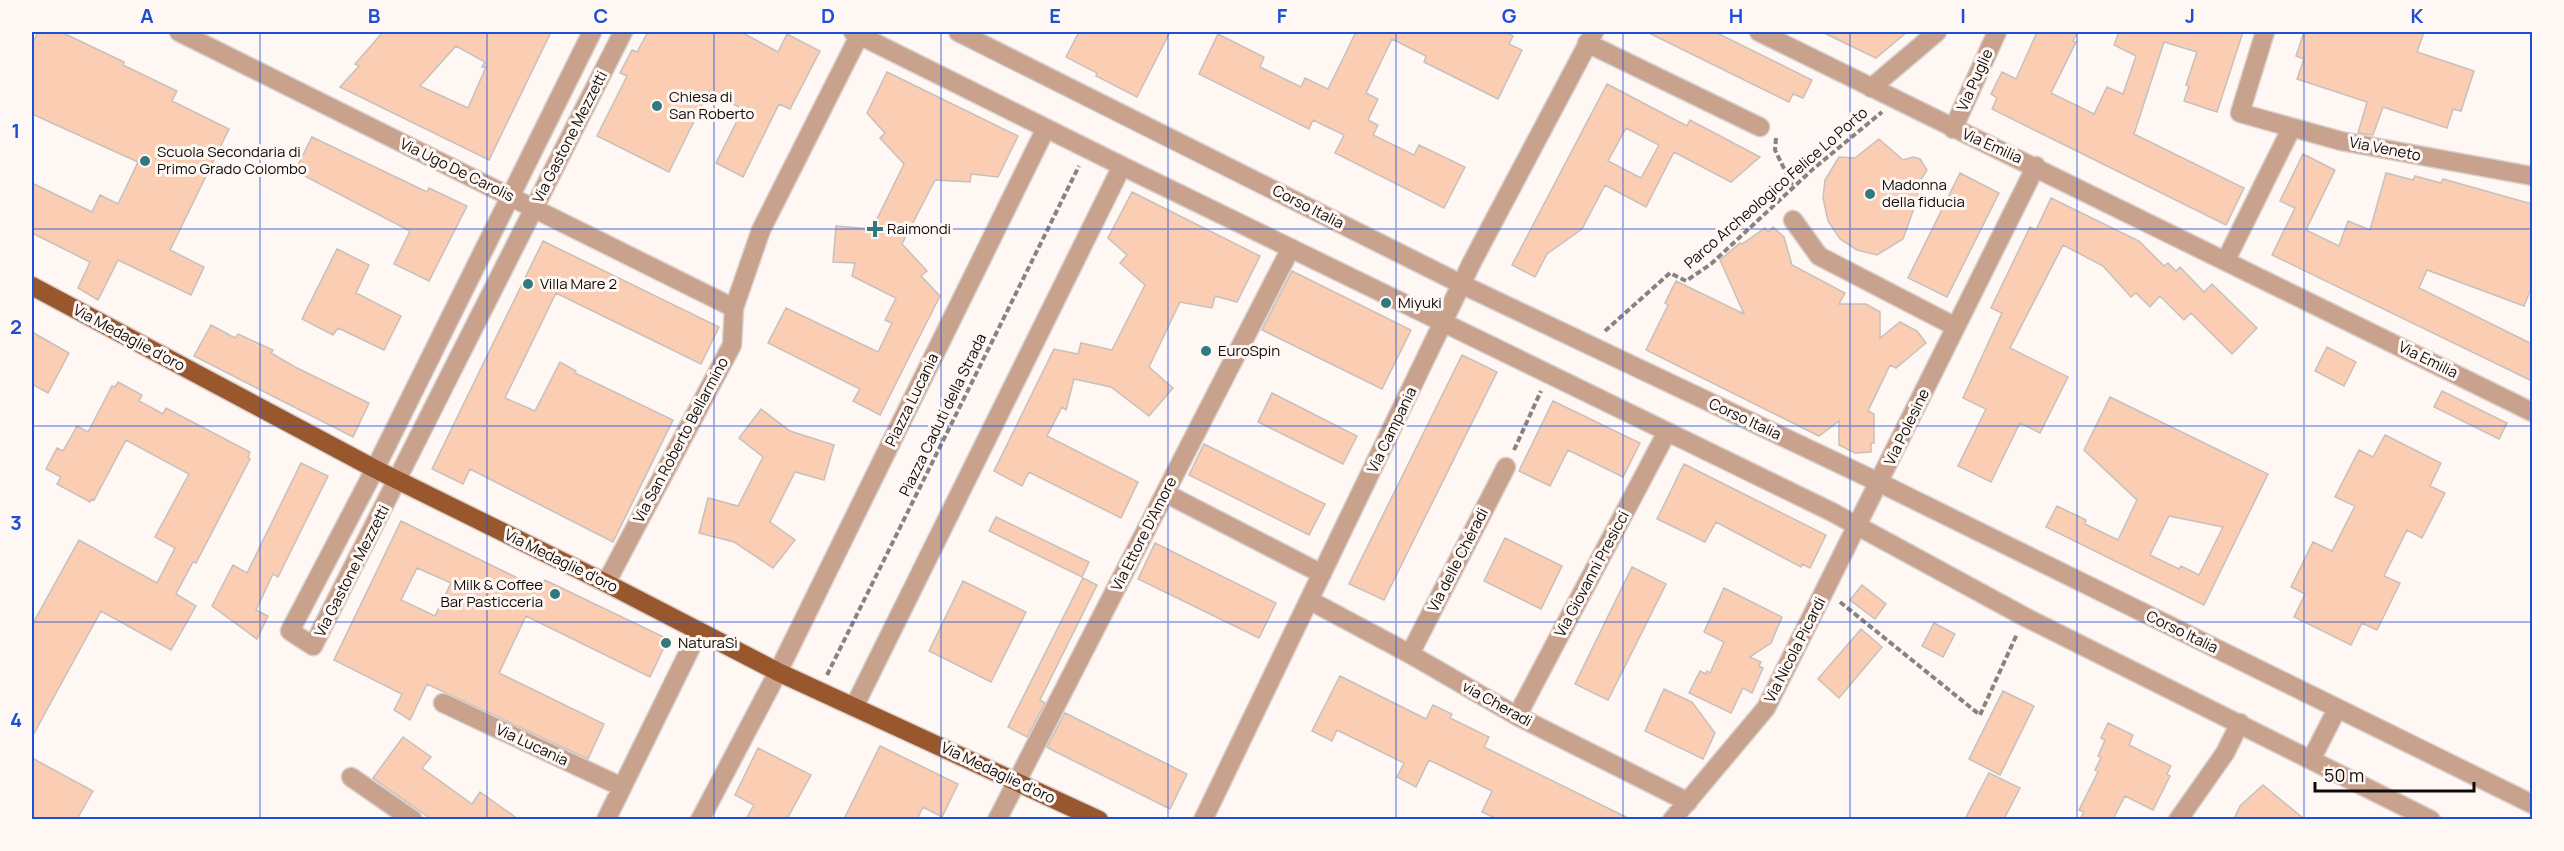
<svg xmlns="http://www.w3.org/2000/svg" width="2564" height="851" viewBox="0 0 2564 851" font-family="Manrope,sans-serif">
	<rect width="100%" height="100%" fill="#fff7f3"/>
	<path fill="#fbcdb3" stroke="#c7c0bc" stroke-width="1.5" fill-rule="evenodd" d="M38,32H61L124,62L123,65L177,91L172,101L229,129L170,250L204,267L191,295L118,260L98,300L78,288L90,262L32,233V183L92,212L100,195L118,204L138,162L32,114V45Z
		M383,32H551L489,160L340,87L359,66L355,64ZM456,46L485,62L482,67H486L468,108L420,86Z
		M648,32H741L778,52L787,34L820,51L790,109L779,104L743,177L716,163L743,109L709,91L669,172L597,136L627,76L620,73L632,50L637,52Z
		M1079,32H1170L1137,97L1096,76L1097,73L1066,57Z
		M1356,32H1505L1513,36L1509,44L1522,50L1498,99L1424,62L1426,56L1392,39L1366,93L1378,99L1368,120L1378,125L1373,135L1414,155L1419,145L1465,167L1444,208L1335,153L1344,135L1313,120L1309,129L1199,74L1218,34L1264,57L1260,67L1301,87L1305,78L1328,89Z
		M1647,32H1715L1812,80L1803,98L1793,94L1789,102Z
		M1822,32H1907L1876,58Z
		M2037,32H2078L2073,41L2076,42L2051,93L2094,114L2107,87L2123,94L2136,56L2114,45L2119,32H2243L2217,112L2184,101L2189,86L2186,85L2197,52L2164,42L2134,134L2244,188L2226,225L1992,109L1997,98L1991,94L2002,72L2016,79Z
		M2304,32H2424L2417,52L2474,71L2461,111L2453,109L2447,128L2383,107L2373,135L2358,133L2367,102L2297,79L2304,59L2296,56Z
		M887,72L1018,136L998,177L971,174L970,182L935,180L902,244L927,271L921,276L940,296L880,415L853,401L860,389L768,343L786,308L878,352L892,323L885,320L896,298L852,276L855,263L833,262L836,226L872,229L904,164L880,138L885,133L867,113Z
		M1607,84L1687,126L1690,120L1760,157L1731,182L1674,152L1646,207L1605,185L1582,229L1547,254L1535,277L1512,265ZM1626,128L1659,145L1641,178L1608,161Z
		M312,137L427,192L429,188L467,206L429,281L394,264L410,231L295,171Z
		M1879,139L1903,160L1913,157L1920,159L1927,170L1917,186L1918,197L1903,239L1877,255L1857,250L1840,239L1828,221L1823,198L1825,180L1839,157L1855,158Z
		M2303,154L2335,170L2306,230L2339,246L2348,221L2370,230L2386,173L2413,180L2415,176L2441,183L2443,179L2532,204V286L2524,306L2427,270L2419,288L2532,344V381L2272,255L2295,208L2280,201Z
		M1960,173L1999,193L1947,297L1908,278Z
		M1132,192L1260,256L1237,302L1215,296L1212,308L1180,302L1149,367L1173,388L1149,416L1111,387L1074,379L1066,410L1062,407L1047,436L1138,482L1121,518L1029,472L1022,486L994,471L1054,349L1078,354L1081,343L1112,350L1145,285L1120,263L1127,255L1108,238Z
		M2051,198L2139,241L2164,266L2168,263L2176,271L2180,267L2204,292L2212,284L2257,328L2232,354L2191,313L2184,320L2160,296L2150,307L2136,293L2131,297L2103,266L2063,245L2010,348L2068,377L2040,433L2020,423L1991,482L1958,466L1986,409L1963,398L2002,313L1991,308L2030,227L2036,230Z
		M1773,227L1784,237L1792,265L1845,293L1839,304H1866L1880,312V338L1900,322L1917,331L1926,343L1896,368L1890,365L1868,411L1874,414V443H1871V452L1855,453L1839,445V421L1819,436L1646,350L1668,305L1665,303L1676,281L1744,314L1720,260L1740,243L1742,244L1765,228L1768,232Z
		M543,241L719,327L701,364L556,293L505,398L535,411L560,362L576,371L575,373L673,420L613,542L470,469L463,484L432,469Z
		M337,249L369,265L356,293L401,316L384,350L338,328L333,335L302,319Z
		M1292,271L1411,330L1382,389L1262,330Z
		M211,325L235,338L238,334L273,350L271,353L295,367L369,403L353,437L194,356Z
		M32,332L69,353L48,393L32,384Z
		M2327,347L2356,362L2344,386L2315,371Z
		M1462,355L1497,372L1384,600L1349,584Z
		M118,382L142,395L139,401L163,414L166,408L250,452L248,457L250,459L196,563L193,562L176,594L196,606L171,650L101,611L32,737V625L79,540L157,583L175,548L155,537L189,474L126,440L94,500L92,499L90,502L57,484L61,477L46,469L57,448L63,451L77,426L88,432L112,386L115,387Z
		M2442,391L2507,423L2499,439L2434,407Z
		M1272,393L1357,436L1343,464L1258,422Z
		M2110,397L2268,474L2204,605L2046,527L2057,506L2086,520L2085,524L2118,540L2137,500L2084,450ZM2169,516L2223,527L2199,575L2181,566L2179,569L2150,555Z
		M1553,401L1640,443L1623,477L1568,450L1550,486L1519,471Z
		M761,409L790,431L834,445L824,480L795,472L770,522L795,540L773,568L734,542L699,533L708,498L738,506L763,457L739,438Z
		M2385,435L2441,463L2430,486L2445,493L2422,538L2407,530L2384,576L2400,583L2377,630L2362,623L2351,645L2294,617L2305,594L2291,587L2313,542L2332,551L2355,506L2335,497L2359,450L2373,457Z
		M1204,444L1325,504L1309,535L1189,475Z
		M301,463L328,476L278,577L273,574L256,610L268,616L257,639L212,606L233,565L247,573Z
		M1684,464L1826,535L1810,568L1802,564L1801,567L1716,522L1705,542L1657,519Z
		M996,517L1089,562L1082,577L989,531Z
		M401,521L540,589L545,580L668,639L650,677L526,616L499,673L604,724L588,759L427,684L410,720L394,710L402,694L334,660ZM417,568L451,583L435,616L401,600Z
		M1505,538L1562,566L1541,609L1484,581Z
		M1155,543L1276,603L1259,638L1138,579Z
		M1632,567L1666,584L1608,700L1575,684Z
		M1083,578L1097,585L1040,700L1045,703L1027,737L1008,727Z
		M963,581L1026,612L991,682L929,651Z
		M1862,585L1886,604L1875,619L1850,600Z
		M1724,588L1782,617L1771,643L1750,657L1761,662L1759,666L1763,668L1752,693L1743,688L1731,713L1689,693L1700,671L1706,674L1707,671L1710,673L1724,642L1704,632Z
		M1934,623L1955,634L1943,657L1922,646Z
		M1861,629L1882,647L1839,698L1818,679Z
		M1340,676L1426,719L1433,705L1452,714L1450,718L1489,737L1484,747L1630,819H1497L1482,812L1492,791L1429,760L1416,787L1397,777L1404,763L1337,730L1332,741L1312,731Z
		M1664,689L1692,702L1715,733L1703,759L1645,731Z
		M2003,691L2034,706L2000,775L1969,759Z
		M1065,713L1187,774L1170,809L1050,749L1047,747Z
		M2108,723L2133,735L2129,745L2171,766L2167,774L2170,776L2153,810L2125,796L2113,819H2080L2084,812L2079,810L2098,772L2095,770L2101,758L2098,756L2105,740L2101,738Z
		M403,737L431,757L422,768L472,804L480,792L518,819H431L373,778Z
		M880,746L958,784L942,817L923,807L917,819H844Z
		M758,748L811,775L787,819H746L754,805L735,795Z
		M32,758L93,791L77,819H32Z
		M1989,773L2020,788L2004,819H1965Z
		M2263,785L2304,819H2234L2240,806Z"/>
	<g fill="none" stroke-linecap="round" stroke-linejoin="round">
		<defs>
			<path id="minor" d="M179,32L734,308
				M592,32L375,469L290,631L313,646L623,32
				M853,32L1122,166L1832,512L2025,617L2431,820
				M958,32L1461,284L1880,483L2532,804
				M1759,32L2532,412
				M2265,32L2240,113L2341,141L2532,176
				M1587,43L1760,127
				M1871,88L1937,32
				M1953,129L1997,32
				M1793,220L1819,256L1956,327
				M2226,260L2291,129
				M1165,493L1322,574
				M606,583L732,345L734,308L761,230L861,32
				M1309,600L1410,654L1517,716L1688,802
				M1410,654L1506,467
				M443,703L622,787
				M854,707L1122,166
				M1517,716L1667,432
				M2311,760L2337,709
				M351,777L413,820
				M606,820L699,631
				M700,820L778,672L1046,128
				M997,820L1291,248
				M1203,820L1472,262L1594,32
				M1672,820L1766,708L2036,166
				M2178,820L2225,753L2240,723"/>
			<path id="major" d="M32,286L375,469L606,583L778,672L1099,820"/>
		</defs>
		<use href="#minor" stroke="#d8d1ce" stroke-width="21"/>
		<use href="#major" stroke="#d8d1ce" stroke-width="21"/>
		<path stroke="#888380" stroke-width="4" stroke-dasharray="6 3" stroke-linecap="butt" d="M1776,138L1775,150L1793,187
			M1605,331L1670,273L1686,281L1711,264L1813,169L1882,112
			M1514,450L1541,391
			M1840,602L1980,715L2017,634
			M827,675L1079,166"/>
		<use href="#minor" stroke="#c8a28c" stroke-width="18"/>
		<use href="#major" stroke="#99572e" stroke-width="18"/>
	</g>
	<path fill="none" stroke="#1d4ed8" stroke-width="1.5" stroke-opacity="0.55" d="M260,32V820M487,32V820M714,32V820M941,32V820M1168,32V820M1396,32V820M1623,32V820M1850,32V820M2077,32V820M2304,32V820M32,229H2532M32,426H2532M32,622H2532"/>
	<g fill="#30797e" stroke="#fff7f3" stroke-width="2">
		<circle cx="657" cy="106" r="6"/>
		<circle cx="145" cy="161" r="6"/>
		<circle cx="1870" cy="194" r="6"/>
		<path d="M872 220h6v6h6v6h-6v6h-6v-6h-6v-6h6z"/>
		<circle cx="528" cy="284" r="6"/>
		<circle cx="1386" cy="303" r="6"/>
		<circle cx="1206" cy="351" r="6"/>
		<circle cx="555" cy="594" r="6"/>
		<circle cx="666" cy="643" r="6"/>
	</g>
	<g text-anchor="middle" stroke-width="6" stroke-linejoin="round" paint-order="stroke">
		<g font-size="15" fill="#0e0c0a" stroke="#fff7f3">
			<text transform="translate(1975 80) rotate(-66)" y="5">Via Puglie</text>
			<text transform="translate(570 137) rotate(-63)" y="5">Via Gastone Mezzetti</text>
			<text transform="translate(1992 146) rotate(24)" y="5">Via Emilia</text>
			<text transform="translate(2385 149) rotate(11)" y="5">Via Veneto</text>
			<text transform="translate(457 170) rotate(26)" y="5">Via Ugo De Carolis</text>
			<text transform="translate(1776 188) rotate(-41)" y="5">Parco Archeologico Felice Lo Porto</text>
			<text transform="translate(1308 207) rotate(27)" y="5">Corso Italia</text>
			<text transform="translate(129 338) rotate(28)" y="5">Via Medaglie d'oro</text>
			<text transform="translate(2428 360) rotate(26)" y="5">Via Emilia</text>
			<text transform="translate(912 400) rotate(-64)" y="5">Piazza Lucania</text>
			<text transform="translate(943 415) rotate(-64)" y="5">Piazza Caduti della Strada</text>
			<text transform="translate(1745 419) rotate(25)" y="5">Corso Italia</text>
			<text transform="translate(1907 427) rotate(-64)" y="5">Via Polesine</text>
			<text transform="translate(1392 430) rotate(-64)" y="5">Via Campania</text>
			<text transform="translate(681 440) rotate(-62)" y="5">Via San Roberto Bellarmino</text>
			<text transform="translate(1144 534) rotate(-63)" y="5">Via Ettore D'Amore</text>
			<text transform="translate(1458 560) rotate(-63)" y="5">Via delle Chéradi</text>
			<text transform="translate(561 561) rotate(26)" y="5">Via Medaglie d'oro</text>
			<text transform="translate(352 571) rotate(-63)" y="5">Via Gastone Mezzetti</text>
			<text transform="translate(1592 574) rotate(-62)" y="5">Via Giovanni Presicci</text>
			<text transform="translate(2182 632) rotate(26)" y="5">Corso Italia</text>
			<text transform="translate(1795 650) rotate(-63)" y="5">Via Nicola Picardi</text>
			<text transform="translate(1497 704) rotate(29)" y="5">via Cheradi</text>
			<text transform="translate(532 745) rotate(25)" y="5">Via Lucania</text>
			<text transform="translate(998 773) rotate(25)" y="5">Via Medaglie d'oro</text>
		</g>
		<g font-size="15" fill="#0e0c0a" stroke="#fff7f3" text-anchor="start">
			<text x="669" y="102">Chiesa di<tspan x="669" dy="17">San Roberto</tspan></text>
			<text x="157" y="157">Scuola Secondaria di<tspan x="157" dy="17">Primo Grado Colombo</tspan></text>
			<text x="1882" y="190">Madonna<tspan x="1882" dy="17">della fiducia</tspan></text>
			<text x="887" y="234">Raimondi</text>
			<text x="540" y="289">Villa Mare 2</text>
			<text x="1398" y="308">Miyuki</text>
			<text x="1218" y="356">EuroSpin</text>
			<text x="543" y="590" text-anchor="end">Milk &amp; Coffee<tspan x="543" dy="17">Bar Pasticceria</tspan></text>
			<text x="678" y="648">NaturaSì</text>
		</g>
	</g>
	<rect width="2564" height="851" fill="none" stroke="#fff7f3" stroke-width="66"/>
	<path d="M2315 782v9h159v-9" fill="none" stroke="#0e0c0a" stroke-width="3"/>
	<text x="2324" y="782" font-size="18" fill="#0e0c0a" stroke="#fff7f3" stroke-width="4.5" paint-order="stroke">50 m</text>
	<rect x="33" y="33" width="2498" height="785" fill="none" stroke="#1d4ed8" stroke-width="2"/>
	<g font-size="20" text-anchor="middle" font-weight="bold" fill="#1d4ed8">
		<text x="147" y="23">A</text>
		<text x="374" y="23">B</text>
		<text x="601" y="23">C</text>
		<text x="828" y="23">D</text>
		<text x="1055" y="23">E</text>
		<text x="1282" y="23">F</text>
		<text x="1509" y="23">G</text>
		<text x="1736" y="23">H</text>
		<text x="1963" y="23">I</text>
		<text x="2190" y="23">J</text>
		<text x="2417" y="23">K</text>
		<text x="16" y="138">1</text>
		<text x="16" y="334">2</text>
		<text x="16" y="530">3</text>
		<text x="16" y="727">4</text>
	</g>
</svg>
